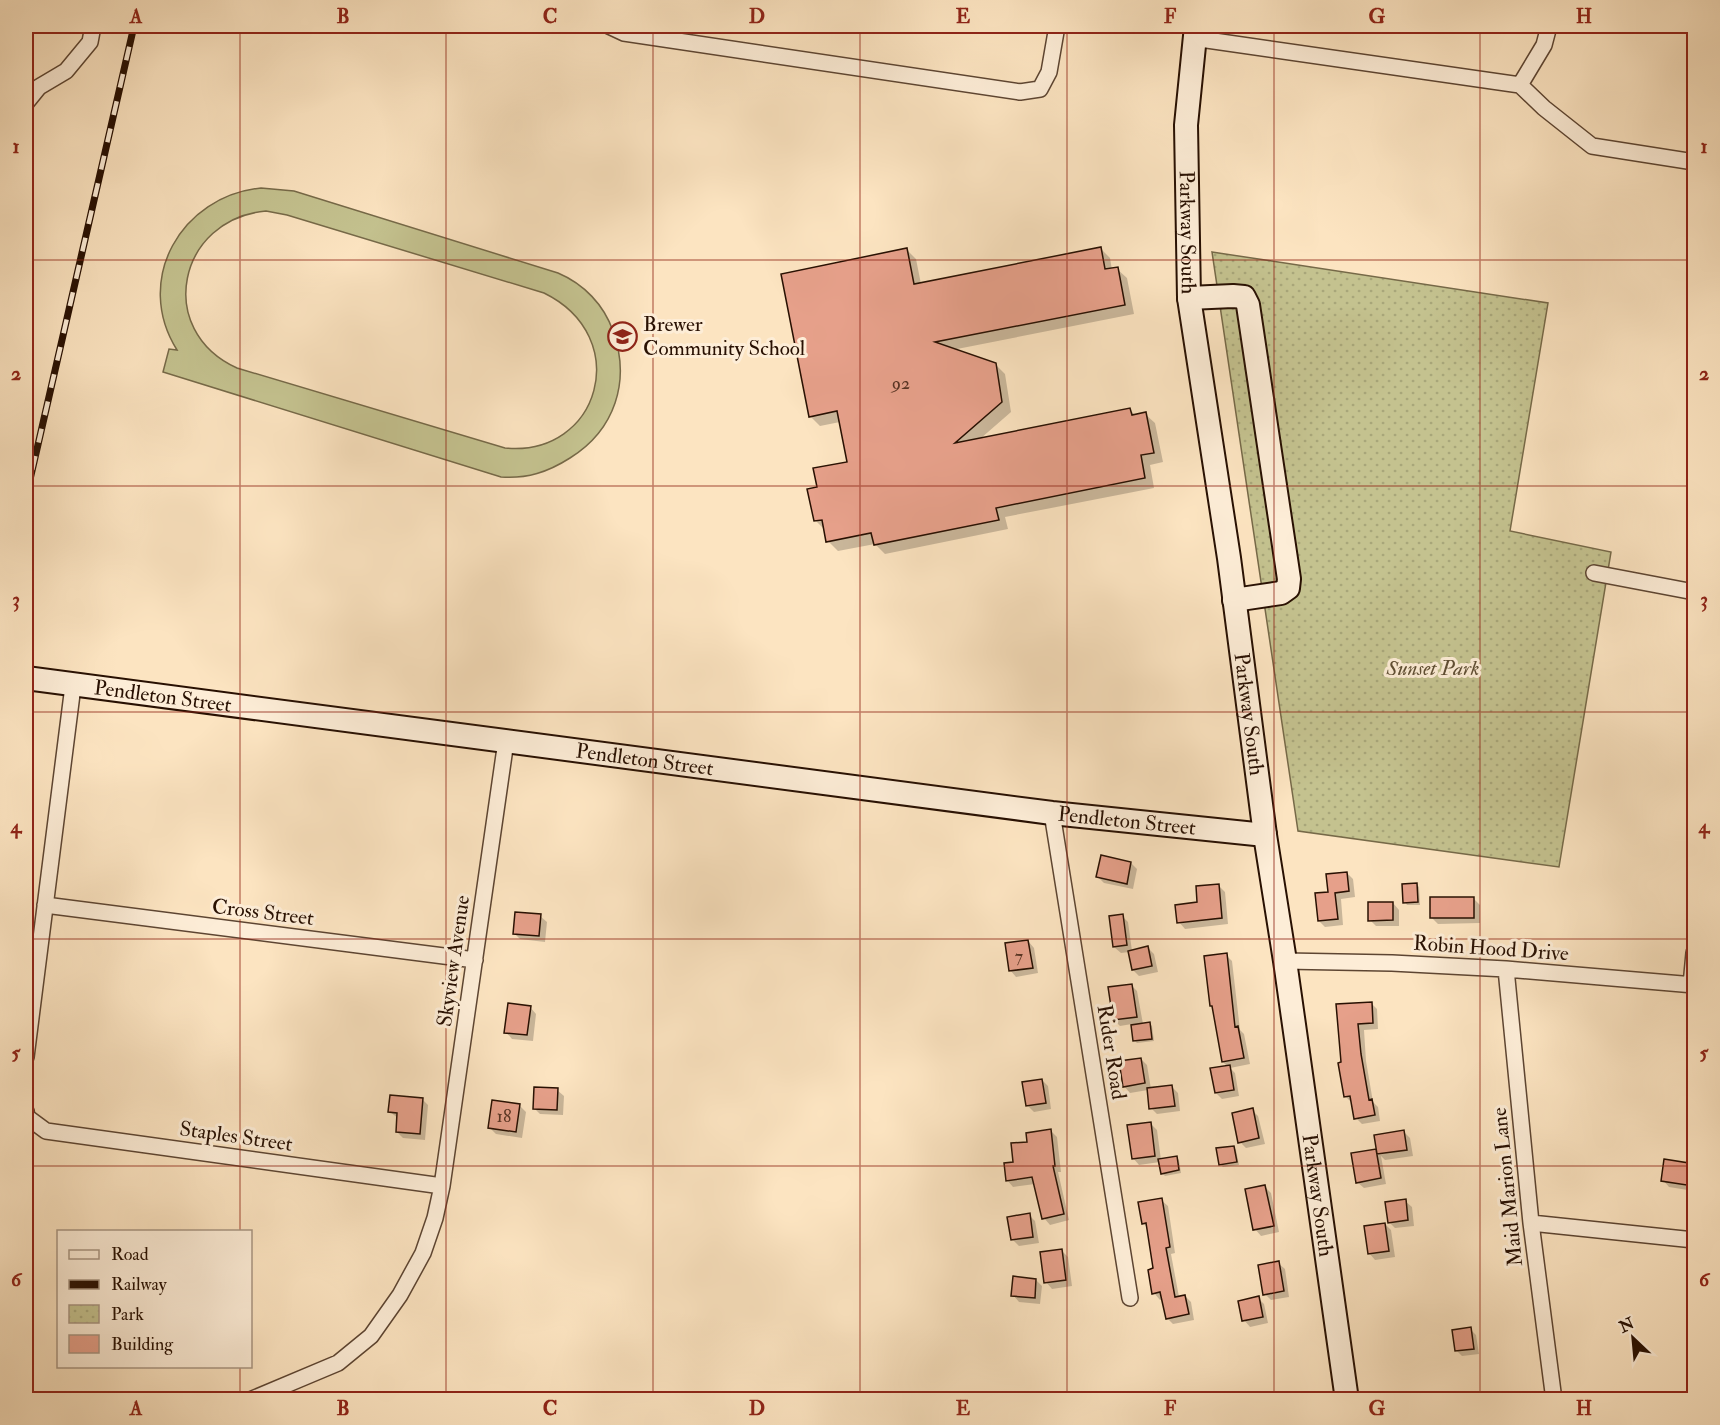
<svg xmlns="http://www.w3.org/2000/svg" width="1720" height="1425" viewBox="0 0 1720 1425" font-family="'IM FELL Double Pica',serif">
	<defs>
		<pattern id="park-dots" width="8" height="8" patternUnits="userSpaceOnUse" patternTransform="scale(1.5)"><rect width="8" height="8" fill="#c4c28f"/><path d="M2 2h.1M6 6h.1" fill="none" stroke="#a8a67a" stroke-width="1.8" stroke-linecap="round"/></pattern>
	</defs>
	<rect width="100%" height="100%" fill="#fce4c1"/>
	<filter id="stains"><feTurbulence type="fractalNoise" baseFrequency=".00333" numOctaves="4"/><feColorMatrix values="0 0 0 0 .2 0 0 0 0 .09 0 0 0 0 .02 0 0 0 .5 -.17"/></filter>
	<radialGradient id="worn" r=".72"><stop offset=".6" stop-color="#630" stop-opacity="0"/><stop offset="1" stop-color="#630" stop-opacity=".3"/></radialGradient>
	<path fill="#c4c28f" stroke="#766948" stroke-width="1.5" fill-rule="evenodd" d="M261,188L294,191L558,273C584,284 604,305 613,331C631,381 615,430 570,458C548,472 527,479 501,477L163,372L169,349L177,350C133,280 181,196 261,188ZM266,211L287,215L544,293C634,337 600,457 505,448L237,368C154,330 178,219 266,211Z"/>
	<path fill="url(#park-dots)" stroke="#766948" stroke-width="1.5" d="M1212,252L1548,303L1510,531L1611,552L1559,867L1298,831Z"/>
	<path fill="#0003" d="M1100,248L1110,258L1112,270L1117,269L1127,278L1134,314L952,350L995,364L1005,374L1011,412L980,439L1130,410L1136,416L1145,414L1155,423L1163,462L1150,465L1154,488L1005,517L1008,529L885,554L875,544L838,551L828,541L825,530L815,520L819,488L849,463L840,422L820,426L810,416L907,250L916,259L921,284Z
		M1131,863L1137,869L1133,889L1104,883L1098,877Z
		M1347,873L1353,879L1355,897L1341,899L1343,925L1325,927L1319,921L1329,894Z
		M1416,884L1419,887L1420,905H1407L1405,902Z
		M1219,886L1225,892L1228,924L1185,929L1179,922Z
		M1474,899L1480,905V923L1438,924L1432,918Z
		M1393,903L1399,910V926H1376L1370,920Z
		M540,916L547,922L545,942L520,939L514,933Z
		M1122,916L1128,922L1132,951L1148,948L1154,954L1158,972L1139,976L1133,970L1129,952L1121,953L1114,947Z
		M1028,941L1034,948L1038,973L1016,977L1010,970Z
		M1226,955L1232,961L1240,1030L1244,1034L1250,1064L1230,1068L1235,1073L1239,1096L1222,1099L1216,1093L1228,1067L1223,1062L1214,1008L1211,1006Z
		M1131,985L1137,991L1143,1024H1150L1152,1026L1154,1041L1137,1043L1134,1040L1132,1024L1120,1026L1114,1020Z
		M1371,1003L1377,1009L1378,1029L1364,1030L1366,1061L1373,1102L1378,1107L1380,1121L1362,1124L1356,1118L1351,1102L1345,1096L1338,1005Z
		M530,1007L536,1014L533,1041L512,1039L506,1032Z
		M1141,1059L1147,1065L1151,1089L1172,1087L1178,1093L1180,1111L1157,1114L1151,1108L1148,1090L1130,1093L1124,1086Z
		M1042,1080L1048,1086L1051,1109L1034,1112L1027,1105Z
		M557,1090L564,1096L563,1115L540,1114L534,1108Z
		M422,1099L428,1105L425,1140L403,1138L397,1132L398,1118L390,1112Z
		M520,1106L526,1112L522,1138L496,1134L490,1128Z
		M1252,1110L1258,1116L1265,1144L1246,1148L1240,1142Z
		M1150,1123L1157,1130L1161,1160L1176,1157L1179,1160L1181,1173L1165,1176L1162,1173L1160,1162L1139,1165L1133,1158Z
		M1051,1131L1057,1137L1061,1172H1058L1069,1220L1050,1225L1044,1218L1035,1184L1013,1187L1007,1180L1015,1163Z
		M1403,1131L1410,1138L1413,1156L1385,1160L1381,1156L1386,1184L1364,1188L1357,1182L1375,1150L1379,1154L1376,1136Z
		M1234,1147L1236,1150L1239,1165L1223,1167L1220,1164Z
		M1694,1165V1191L1669,1187L1663,1180Z
		M1265,1187L1271,1193L1279,1232L1261,1236L1255,1229Z
		M1161,1200L1168,1206L1175,1253L1171,1254L1179,1297L1185,1296L1191,1302L1194,1320L1173,1324L1167,1318L1163,1299L1160,1300L1154,1293L1155,1270L1148,1228L1143,1223Z
		M1405,1201L1412,1207L1414,1226L1395,1228L1389,1222Z
		M1029,1215L1035,1221L1039,1243L1019,1246L1013,1240Z
		M1385,1224L1391,1230L1395,1257L1375,1260L1369,1253Z
		M1062,1251L1068,1257L1072,1286L1052,1289L1046,1282Z
		M1278,1263L1285,1269L1289,1297L1271,1300L1265,1294Z
		M1036,1280L1042,1286L1040,1304L1019,1302L1013,1295Z
		M1258,1298L1264,1304L1268,1323L1250,1327L1244,1320Z
		M1470,1329L1476,1335L1479,1354L1462,1356L1456,1350Z"/>
	<path fill="#e6a08a" stroke="#281002" stroke-width="1.5" d="M1101,247L1105,269L1118,267L1125,305L935,342L996,363L1002,402L955,443L1130,408L1132,415L1146,412L1154,453L1141,455L1145,478L996,508L999,520L874,545L871,533L826,542L822,520L814,521L807,489L817,487L813,468L847,462L837,411L809,417L781,274L907,248L914,284Z
		M1101,855L1131,862L1127,884L1096,877Z
		M1347,872L1349,891L1335,893L1338,919L1318,921L1315,893L1328,892L1326,874Z
		M1417,883L1418,902L1403,903L1402,884Z
		M1219,884L1222,918L1177,923L1175,905L1197,902L1196,886Z
		M1430,897H1474V918H1430Z
		M1368,902H1393V920L1368,921Z
		M515,912L541,914L539,936L513,934Z
		M1123,914L1127,945L1113,947L1109,916Z
		M1028,940L1033,968L1009,971L1005,943Z
		M1148,946L1152,966L1132,970L1128,951Z
		M1227,953L1235,1027L1238,1026L1244,1058L1222,1062L1212,1006H1210L1204,956Z
		M1132,984L1137,1017L1113,1020L1108,987Z
		M1372,1002L1373,1023L1358,1024L1361,1054L1369,1100L1372,1099L1375,1115L1354,1119L1350,1096L1344,1097L1338,1063L1341,1062L1336,1004Z
		M508,1003L531,1006L527,1035L504,1033Z
		M1150,1022L1152,1039L1133,1041L1131,1025Z
		M1141,1058L1145,1083L1123,1087L1119,1061Z
		M1230,1065L1234,1090L1215,1093L1210,1068Z
		M1042,1079L1046,1103L1026,1106L1022,1082Z
		M1172,1085L1175,1106L1149,1109L1147,1088Z
		M534,1087L558,1088L557,1110L533,1109Z
		M390,1095L423,1098L420,1134L396,1132L397,1113L388,1112Z
		M492,1100L520,1104L516,1132L488,1128Z
		M1253,1108L1259,1138L1238,1143L1232,1113Z
		M1151,1122L1155,1156L1132,1159L1127,1125Z
		M1051,1129L1055,1166H1053L1064,1214L1042,1219L1032,1177L1006,1181L1004,1163L1013,1162L1011,1143L1027,1142L1026,1133Z
		M1404,1130L1407,1150L1377,1154L1374,1135Z
		M1234,1146L1237,1162L1219,1165L1216,1148Z
		M1376,1149L1381,1178L1356,1183L1351,1153Z
		M1177,1156L1179,1170L1161,1174L1158,1159Z
		M1664,1159L1695,1164L1693,1186L1661,1181Z
		M1265,1185L1274,1226L1253,1230L1245,1189Z
		M1162,1198L1170,1247L1166,1248L1175,1297L1185,1295L1189,1314L1166,1319L1160,1292L1152,1294L1148,1270L1153,1268L1146,1223L1142,1224L1138,1202Z
		M1406,1199L1408,1220L1388,1223L1385,1202Z
		M1030,1213L1033,1237L1011,1240L1007,1217Z
		M1385,1223L1389,1251L1368,1254L1364,1226Z
		M1062,1249L1066,1280L1044,1283L1040,1252Z
		M1279,1261L1284,1291L1263,1295L1258,1265Z
		M1013,1276L1036,1279L1035,1298L1011,1296Z
		M1259,1296L1263,1317L1242,1321L1238,1301Z
		M1471,1327L1474,1349L1455,1351L1452,1330Z"/>
	<g fill="none" stroke-linecap="round" stroke-linejoin="round">
		<defs>
			<path id="street" d="M609,26L624,33L1020,92L1040,89L1049,72L1057,26
				M1193,38L1520,85L1544,108L1592,146L1694,162
				M1520,85L1544,45L1549,26
				M26,103L39,87L66,71L90,42L93,26
				M1594,573L1694,592
				M1052,813L1130,1298
				M45,905L475,960
				M1285,961L1392,963L1506,969L1694,985
				M1506,969L1531,1223L1554,1400
				M1691,985L1694,953
				M26,1057L73,686
				M26,1111L27,1117L46,1131L442,1186
				M1531,1223L1694,1240
				M250,1400L338,1363L371,1336L400,1295L423,1253L435,1218L442,1186L506,741"/>
			<g id="secondary">
				<path id="s1" d="M1196,26L1186,125L1189,298L1229,558L1265,835L1285,961L1347,1400"/>
				<path d="M1189,298L1233,296L1244,297L1248,305L1289,579L1288,588L1281,593L1234,600"/>
				<path id="s2" d="M26,678L1052,813L1265,835"/>
			</g>
		</defs>
		<use href="#street" stroke="#5d4532" stroke-width="18"/>
		<use href="#secondary" stroke="#281002" stroke-width="26"/>
		<use href="#street" stroke="#fdedd7" stroke-width="15"/>
		<use href="#secondary" stroke="#fdedd7" stroke-width="22"/>
		<defs>
			<path id="rail" d="M26,497L134,26"/>
		</defs>
		<use href="#rail" stroke="#281002" stroke-width="7"/>
		<use href="#rail" stroke="#fdedd7" stroke-width="4.5" stroke-dasharray="14" stroke-linecap="butt"/>
	</g>
	<path fill="none" stroke="#8f2418" stroke-width="1.5" stroke-opacity="0.55" d="M240,26V1232M446,26V1400M653,26V1400M860,26V1400M1067,26V1400M1274,26V1400M1480,26V1400M26,260H1694M26,486H1694M26,712H1694M26,939H1694M26,1166H1694M240,1366V1400"/>
	<defs>
		<symbol id="school-ring" viewBox="-11 -11 22 22"><circle r="9.5" fill="#fdedd7" stroke="#8f2418" stroke-width="1.5"/><path d="M0-5L7-2L0 1L-7-2ZM-4 1L0 2.5L4 1V4Q0 6-4 4Z" fill="#8f2418"/></symbol>
	</defs>
	<g fill-rule="evenodd">
		<use href="#school-ring" x="606" y="320" width="33" height="33"/>
	</g>
	<g text-anchor="middle" stroke-width="6" stroke-linejoin="round" paint-order="stroke">
		<g font-size="18" fill="#583424">
			<text x="901" y="389">92</text>
			<text x="1019" y="962">7</text>
			<text x="504" y="1122">18</text>
		</g>
		<g font-size="21" fill="#281002" stroke="#fdedd7">
			<text dy="7" stroke="none"><textPath href="#s1" startOffset="207">Parkway South</textPath></text>
			<text dy="7" stroke="none"><textPath href="#s2" startOffset="138">Pendleton Street</textPath></text>
			<text dy="7" stroke="none"><textPath href="#s1" startOffset="693">Parkway South</textPath></text>
			<text dy="7" stroke="none"><textPath href="#s2" startOffset="624">Pendleton Street</textPath></text>
			<text dy="7" stroke="none"><textPath href="#s2" startOffset="1110">Pendleton Street</textPath></text>
			<text transform="translate(263 912) rotate(7)" y="7">Cross Street</text>
			<text transform="translate(1491 948) rotate(4)" y="7">Robin Hood Drive</text>
			<text transform="translate(453 961) rotate(-82)" y="7">Skyview Avenue</text>
			<text transform="translate(1112 1052) rotate(81)" y="7">Rider Road</text>
			<text transform="translate(236 1136) rotate(8)" y="7">Staples Street</text>
			<text transform="translate(1507 1187) rotate(-96)" y="7">Maid Marion Lane</text>
			<text dy="7" stroke="none"><textPath href="#s1" startOffset="1179">Parkway South</textPath></text>
		</g>
		<g font-size="21" fill="#281002" stroke="#fdedd7" text-anchor="start">
			<text x="643" y="331">Brewer<tspan x="643" dy="24">Community School</tspan></text>
		</g>
		<g font-size="21" font-style="italic" fill="#5f4e33" stroke="#fdedd7">
			<text x="1433" y="675">Sunset Park</text>
		</g>
	</g>
	<rect width="1720" height="1425" fill="none" stroke="#fce4c1" stroke-width="66"/>
	<rect x="57" y="1230" width="195" height="138" fill="#fdedd7" stroke="#a89582" stroke-width="1.5"/>
	<rect x="69" y="1250" width="30" height="9" fill="#fdedd7" stroke="#a89582" stroke-width="1.5"/>
	<text x="111" y="1260" font-size="18" fill="#281002">Road</text>
	<rect x="69" y="1280" width="30" height="9" fill="#281002" stroke="#a89582" stroke-width="1.5"/>
	<text x="111" y="1290" font-size="18" fill="#281002">Railway</text>
	<rect x="69" y="1305" width="30" height="18" fill="url(#park-dots)" stroke="#a89582" stroke-width="1.5"/>
	<text x="111" y="1320" font-size="18" fill="#281002">Park</text>
	<rect x="69" y="1335" width="30" height="18" fill="#e6a08a" stroke="#a89582" stroke-width="1.5"/>
	<text x="111" y="1350" font-size="18" fill="#281002">Building</text>
	<g transform="translate(1633 1338) rotate(334)" stroke="#fdedd7" stroke-width="4.5" paint-order="stroke">
	<path d="M0-4.5L10 22L0 15L-10 22Z" fill="#281002"/>
	<text y="-9" font-size="16" font-weight="bold" text-anchor="middle" fill="#281002">N</text>
	</g>
	<rect x="33" y="33" width="1654" height="1359" fill="none" stroke="#8f2418" stroke-width="2"/>
	<g font-size="20" text-anchor="middle" font-weight="bold" fill="#8f2418">
		<text x="136" y="23">A</text>
		<text x="343" y="23">B</text>
		<text x="550" y="23">C</text>
		<text x="757" y="23">D</text>
		<text x="963" y="23">E</text>
		<text x="1170" y="23">F</text>
		<text x="1377" y="23">G</text>
		<text x="1584" y="23">H</text>
		<text x="16" y="153">1</text>
		<text x="1704" y="153">1</text>
		<text x="16" y="380">2</text>
		<text x="1704" y="380">2</text>
		<text x="16" y="606">3</text>
		<text x="1704" y="606">3</text>
		<text x="16" y="833">4</text>
		<text x="1704" y="833">4</text>
		<text x="16" y="1059">5</text>
		<text x="1704" y="1059">5</text>
		<text x="16" y="1286">6</text>
		<text x="1704" y="1286">6</text>
		<text x="136" y="1415">A</text>
		<text x="343" y="1415">B</text>
		<text x="550" y="1415">C</text>
		<text x="757" y="1415">D</text>
		<text x="963" y="1415">E</text>
		<text x="1170" y="1415">F</text>
		<text x="1377" y="1415">G</text>
		<text x="1584" y="1415">H</text>
	</g>
	<rect width="100%" height="100%" filter="url(#stains)"/>
	<rect width="100%" height="100%" fill="url(#worn)"/>
</svg>
